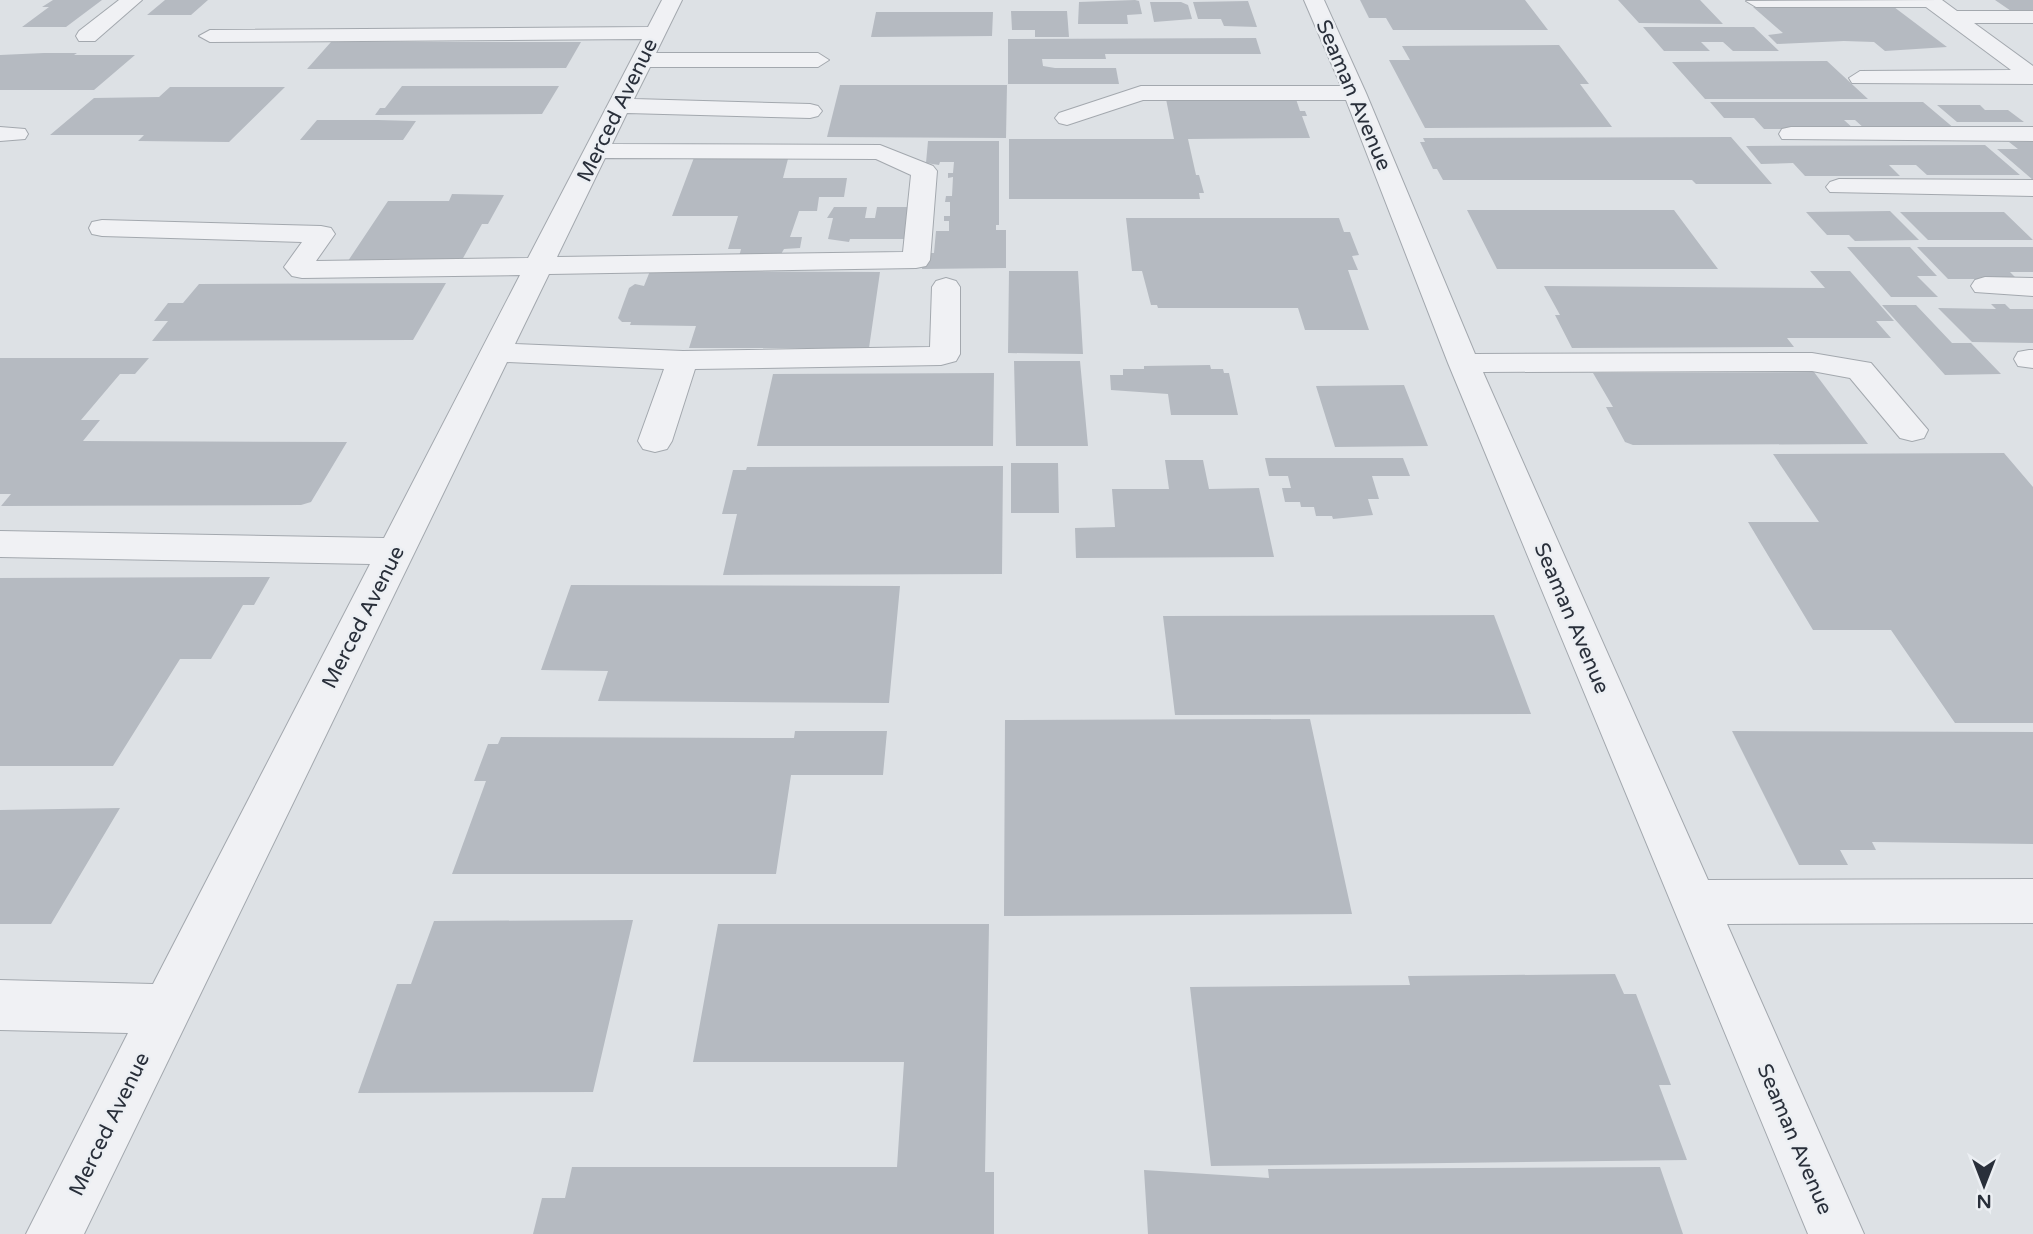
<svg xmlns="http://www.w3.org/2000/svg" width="2033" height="1234" viewBox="0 0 2033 1234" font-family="'Varela Round',sans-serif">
	<rect width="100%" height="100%" fill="#dde1e5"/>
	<path fill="#b5bac1" d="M53,0H102L66,27H22L49,7H42Z
		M165,0H208L191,15H147Z
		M1135,0L1139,1L1142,14L1127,15L1128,24H1078L1079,2Z
		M1360,0H1525L1548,30H1393L1386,18H1369Z
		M1618,0H1700L1723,24L1639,23Z
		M1995,0H2033V13H2014Z
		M1248,1L1257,27L1224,26L1221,19H1198L1193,2Z
		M1150,2H1181L1188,5L1192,19L1154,22Z
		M1753,7H1894L1947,47L1885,51L1874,42L1844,41L1777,44L1768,35L1783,33Z
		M1011,11H1067L1069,37H1035V30H1012Z
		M876,12H993L992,36L871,37Z
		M1643,27H1754L1779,51H1733L1723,42H1701L1710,51H1664Z
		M1256,38L1261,54H1105L1106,59H1042L1043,66L1055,68H1116L1119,84H1008V39Z
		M331,42H581L566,68L307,69Z
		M1559,45L1589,84H1580L1612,127L1425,128L1389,60H1410L1402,46Z
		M44,53H77L74,55H135L94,90H0V55Z
		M1827,61L1868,99H1705L1672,62Z
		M840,85H1007L1006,138L827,137Z
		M402,86H559L542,114L375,115L380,108H385Z
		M170,87H285L229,142L138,141L144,135H50L94,98L159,97Z
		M1166,99H1296L1300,111H1305L1307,116H1302L1310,138L1188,139L1196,175H1199L1204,193H1199L1200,199H1009V139H1174Z
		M1710,102H1923L1955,129H1865L1855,120H1844L1854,129H1764L1754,118H1724Z
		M1937,105H1980L1985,110H2008L2024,122H1957Z
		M317,120H378L416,121L403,140H300Z
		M1731,137L1772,184H1696L1692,180H1443L1437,169H1433L1420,142H1425L1423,138Z
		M928,141H999V225H996V230H1006V268L922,269L924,253H934L936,231H949V221H944V216H950V202H945L946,196H952L953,177L948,178V173H953L954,162H940L939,165L926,163Z
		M2009,142H2033V180L1997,149H2018Z
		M1985,145L2020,175H1927L1916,165H1889L1900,176H1805L1793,163L1761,164L1746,146Z
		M695,155H789L783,178H847L844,197H819L817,211H799L790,237H802L800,248L784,249L777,261H738L741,249H728L738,216H672Z
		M452,194L504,195L488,224H482L462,260L348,261L388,201H449Z
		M834,207H867L865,218H875L877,207H910L905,239H850L849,242L828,239L833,218H827Z
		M1467,210H1674L1718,269H1497Z
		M1890,211L1919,240L1855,241L1849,235H1827L1806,212Z
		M1900,212H2004L2033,240H1928Z
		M1126,218H1339L1344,232H1350L1359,255L1352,256L1358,270H1348L1369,330H1305L1298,308H1158L1157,305H1151L1142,271H1132Z
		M1847,247H1910L1937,276H1917L1938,297H1891Z
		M1917,247H2033V272H2010L2017,279H1948Z
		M650,271L880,272L869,348H689L696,326L630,325L631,322H622L618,318L629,288L635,284L644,286Z
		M1009,271H1078L1083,354L1008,353Z
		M1810,271H1850L1894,321H1876L1891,338H1787L1794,347L1572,348L1555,315H1560L1544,286L1825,288Z
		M446,283L413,340L152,341L168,321H154L168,303H183L199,284Z
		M1991,304H2005L2010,309H2033V343L1972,342L1938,308L1996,309Z
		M1882,305H1916L1952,343H1971L2001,374L1945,375Z
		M0,358H149L135,374H120L81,420H100L83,441L347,442L311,502L301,505L1,506L11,494H0Z
		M1014,361H1080L1088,446H1016Z
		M1210,365L1211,369H1223L1224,373H1229L1238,415H1171L1168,394L1111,390L1110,375H1123V369H1144V366Z
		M1814,372L1868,444L1633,445L1625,442L1606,407H1613L1593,373Z
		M994,373L993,446H757L773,374Z
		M1404,385L1428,446L1335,447L1316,386Z
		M2004,453L2033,487V723H1955L1891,630H1813L1748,522H1819L1773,454Z
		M1265,458H1403L1410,476H1372L1379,499H1368L1373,515L1333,519L1332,516H1316L1314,507H1301L1300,502H1285L1282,488H1291L1288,476H1269Z
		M1165,460H1203L1209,489L1259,488L1274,557L1076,558L1075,528L1115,527L1112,489H1169Z
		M1011,463H1058L1059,513H1011Z
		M1003,466L1002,574L723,575L737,514H722L733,470H746L747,467Z
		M270,577L254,605H243L211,659H180L113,766H0V578Z
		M571,585L900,586L889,703L598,701L608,671L541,670Z
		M1494,615L1531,714L1175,715L1163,616Z
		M1310,719L1352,914L1004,916L1005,720Z
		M795,731H887L883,775H791L776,874H452L486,781H474L488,744H498L501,737L794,738Z
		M1732,731L2033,732V844L1872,842L1876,850H1840L1848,865H1799Z
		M120,808L51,924H0V810Z
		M633,920L593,1092L358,1093L397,984H411L434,921Z
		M718,924H989L985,1172H994V1234H533L542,1198H565L572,1167H897L904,1062H693Z
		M1615,974L1624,994H1636L1671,1085H1659L1687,1160L1211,1166L1190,987L1410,985L1408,976Z
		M1660,1167L1683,1234H1148L1144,1170L1269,1178L1268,1169Z"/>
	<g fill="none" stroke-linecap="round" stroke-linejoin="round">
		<defs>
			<path id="minor" d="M119,0H142L95,41H79L76,36L79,31Z
				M662,0H682L656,53H818L829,60L818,67H650L634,99L810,104L818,106L822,111L818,116L810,118L627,113L612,144L880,145L933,166L937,171L930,260L926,266L916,268L549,274L515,344L683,351L930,347L932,287L936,281L946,278L956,281L960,287V354L956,361L941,365L695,369L672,441L667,449L655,452L643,449L638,441L664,369L507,362L84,1234H26L128,1033L0,1030V980L153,984L370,564L0,557V531L384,538L520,275L302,278L292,276L284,267L302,242L102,236L92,234L89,228L92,222L102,220L321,226L331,228L335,234L316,261L528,258L642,39L210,42L199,36L210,30L648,27ZM605,158L876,159L911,175L903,252L557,257Z
				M1304,0H1324L1366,93L1475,354L1812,353L1871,363L1928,430L1924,438L1912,441L1900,438L1850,378L1812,371L1483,372L1708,880L2033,879V923L1727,924L1864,1234H1808L1448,363L1346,100H1143L1067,125L1059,123L1055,118L1059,113L1141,86H1341Z
				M1942,0L1957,11H2033V23H1974L2033,66V84L1852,83L1849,78L1860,71L2011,70L1926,7H1756L1746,1Z
				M0,127L25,129L28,134L25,139L0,141Z
				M1791,127H2033V141L1782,139L1779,134L1782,129Z
				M1839,179L2033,180V196L1830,192L1826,187L1830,182Z
				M1985,277L2033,278V296L1975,292L1971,286L1975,280Z
				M2029,350H2033V368L2018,366L2014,359L2018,352Z"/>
		</defs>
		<use href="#minor" stroke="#a3a8ae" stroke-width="2"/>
		<use href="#minor" fill="#f0f1f4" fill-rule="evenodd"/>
	</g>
	<g text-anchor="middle" stroke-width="5" stroke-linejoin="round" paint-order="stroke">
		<g font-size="21" fill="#292f3a" stroke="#eceff3">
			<text transform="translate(1354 95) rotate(67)" y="7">Seaman Avenue</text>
			<text transform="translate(617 110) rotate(-64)" y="7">Merced Avenue</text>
			<text transform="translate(363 617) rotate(-63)" y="7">Merced Avenue</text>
			<text transform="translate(1572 618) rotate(67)" y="7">Seaman Avenue</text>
			<text transform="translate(109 1124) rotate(-64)" y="7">Merced Avenue</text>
			<text transform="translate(1795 1139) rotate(67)" y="7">Seaman Avenue</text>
		</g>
	</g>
	<g transform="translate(1984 1185) rotate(180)" stroke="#eceff3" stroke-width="5" paint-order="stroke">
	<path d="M0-5L12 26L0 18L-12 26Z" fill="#292f3a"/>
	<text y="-10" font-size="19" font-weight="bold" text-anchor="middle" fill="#292f3a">N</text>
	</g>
</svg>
